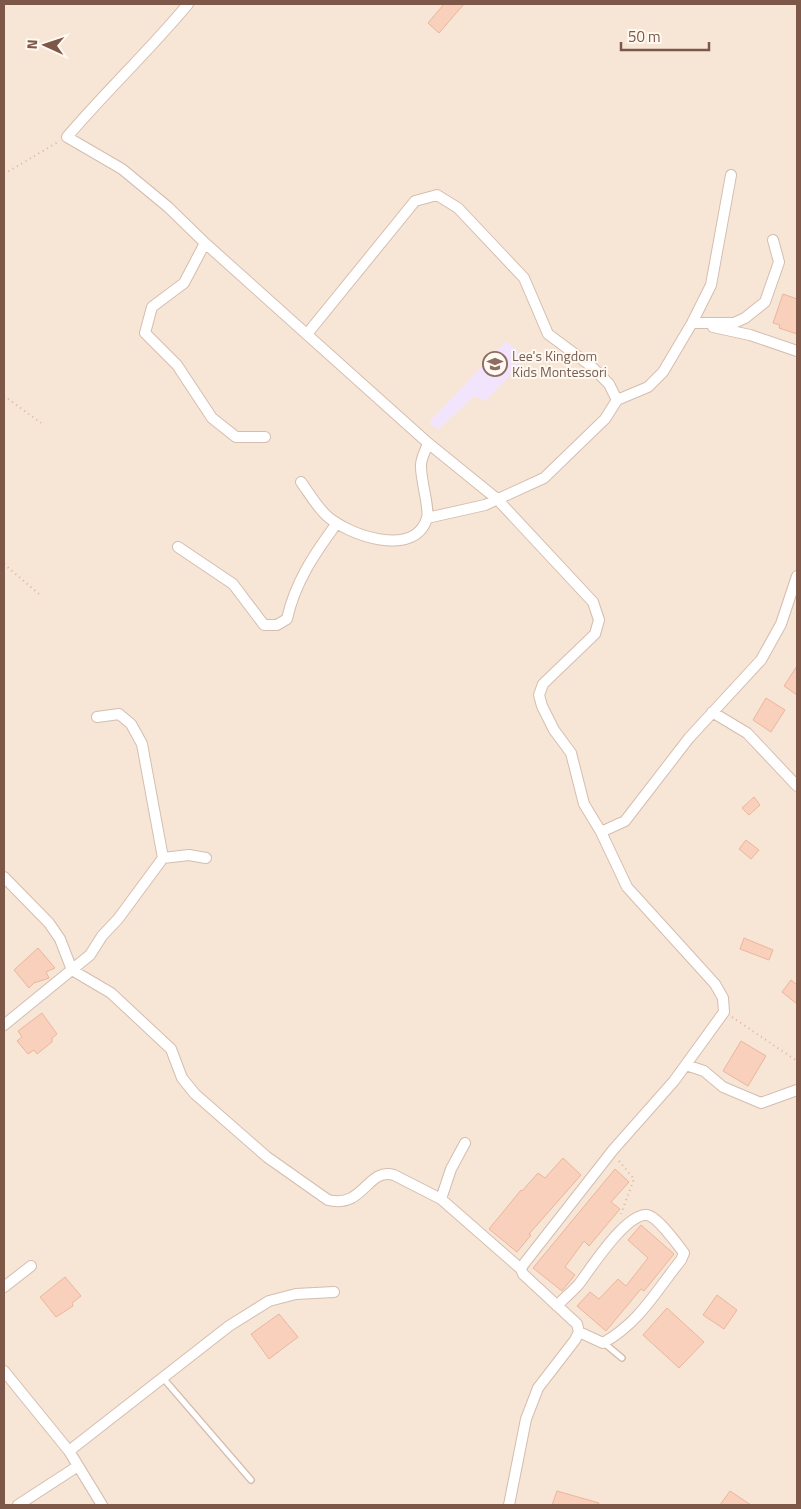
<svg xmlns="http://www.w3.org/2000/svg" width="801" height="1509" viewBox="0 0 801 1509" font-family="'Titillium Web',sans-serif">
	<rect width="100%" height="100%" fill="#fff5e8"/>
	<path fill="#f7e6d5" d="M4,4H797V1505H4Z"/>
	<path fill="#f2e4fc" d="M506,341L526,358L486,401L474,396L438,430L429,422Z"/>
	<path fill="#f8d0bc" stroke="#ecb59b" d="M444,4H464L439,33L428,23Z
		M783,294L797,299V334L779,328L780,325L773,323Z
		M797,666V695L784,686Z
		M766,698L785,710L771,732L753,720Z
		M754,797L760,805L749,815L742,808Z
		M746,840L759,850L751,859L739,849Z
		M744,938L773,950L769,960L740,949Z
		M38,948L55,968L46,972L49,978L34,983L29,988L14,970Z
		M791,980L797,985V1004L782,992Z
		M42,1013L57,1034L52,1038V1042L37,1054L34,1050L28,1054L17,1041L22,1037L18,1031Z
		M741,1041L766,1056L748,1086L723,1071Z
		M563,1158L581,1175L529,1234L531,1235L517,1252L489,1229L521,1190L522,1191L538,1173L545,1178Z
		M615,1169L629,1182L611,1202L620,1209L589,1246L584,1241L565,1267L575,1275L562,1291L533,1268Z
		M641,1225L674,1254L644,1291L641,1289L606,1331L577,1306L590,1292L599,1299L618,1279L626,1286L648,1258L628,1240Z
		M65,1277L81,1296L72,1303L73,1306L56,1317L40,1297Z
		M717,1295L737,1310L724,1329L703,1315Z
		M667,1308L704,1342L679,1368L643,1335Z
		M279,1314L298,1337L269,1359L251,1334Z
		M557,1491L599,1503L598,1505H552Z
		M730,1491L751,1505H720Z"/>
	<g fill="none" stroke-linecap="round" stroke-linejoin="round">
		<defs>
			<path id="service" d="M604,1343L622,1358
				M163,1378L251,1480"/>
			<path id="minor" d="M188,4C150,50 106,91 67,137L122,169L168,207L205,243L428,443L497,499L593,602L599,620L595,634L543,684L539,695L542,706L554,730L571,753L584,804L601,832L627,887L715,984L723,998L724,1012L674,1081L613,1150L523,1265L521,1269L523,1274L577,1324L579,1332L575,1340L538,1388L526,1419L509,1505
				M205,243L184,283L152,307L145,333L177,365L212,418L236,437H265
				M692,323H734L745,318L765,302L779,262L773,240
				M713,327L750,335L797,351
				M307,334L415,201L437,195L458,208L524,278L548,334L591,366L609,384L617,400L605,419L544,478L485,505L427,518
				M617,400L648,387L663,372L692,323L711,285L731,175
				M301,482C309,493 317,507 327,516C348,535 415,559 427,518C430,509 420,478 421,465C421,458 426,450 428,443
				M178,547L233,584L264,625H277L287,619C295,582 315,553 337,523
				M712,712L747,733L797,786
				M97,717L119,714L131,724L142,744L163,858
				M601,832L625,821L689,738L761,660L781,624L797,576
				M4,877L49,923L60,939L72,970L111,993L171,1049L182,1078L195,1094L267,1157L328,1200C364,1209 367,1167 394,1175L441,1199L521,1269
				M4,1025L90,955L102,936L118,919L163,858L189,855L206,858
				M686,1065L704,1071L723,1087L761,1103L797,1090
				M441,1199L451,1169L465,1143
				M4,1287L31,1266
				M557,1306C564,1298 572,1292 579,1284C591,1268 626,1213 647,1215C657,1216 677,1244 684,1253L681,1260C656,1291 640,1322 603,1343L579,1332
				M4,1371L69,1451L102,1505
				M69,1451L229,1326L269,1301L296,1294L334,1292
				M18,1505L78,1466"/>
		</defs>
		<use href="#service" stroke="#d5bdaf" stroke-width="8"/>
		<use href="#minor" stroke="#d5bdaf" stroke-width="12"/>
		<path stroke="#deb39e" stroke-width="2" stroke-dasharray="1 4" stroke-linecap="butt" d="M4,174L58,142
			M4,396L41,423
			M4,564L39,594
			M732,1017L797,1061
			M619,1161L634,1179L621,1214"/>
		<use href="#service" stroke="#fff" stroke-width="5"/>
		<use href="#minor" stroke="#fff" stroke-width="10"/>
	</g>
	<defs>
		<symbol id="school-ring" viewBox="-11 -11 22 22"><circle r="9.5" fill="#fff9f1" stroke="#8d6e63" stroke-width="1.5"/><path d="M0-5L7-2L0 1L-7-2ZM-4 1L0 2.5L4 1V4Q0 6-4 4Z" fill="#8d6e63"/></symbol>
	</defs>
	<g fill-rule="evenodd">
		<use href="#school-ring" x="481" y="350" width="28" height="28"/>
	</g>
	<g text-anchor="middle" stroke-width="4" stroke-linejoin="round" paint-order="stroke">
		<g font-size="14" fill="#785e54" stroke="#fff9f1" text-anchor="start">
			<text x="512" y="361">Lee's Kingdom<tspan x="512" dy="16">Kids Montessori</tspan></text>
		</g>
	</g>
	<rect width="801" height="1509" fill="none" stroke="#7d5748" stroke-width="10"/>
	<g transform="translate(45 45) rotate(273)" stroke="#fff9f1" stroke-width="4" paint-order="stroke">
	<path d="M0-4L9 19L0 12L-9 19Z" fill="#7d5748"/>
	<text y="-8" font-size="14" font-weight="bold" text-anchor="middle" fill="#7d5748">N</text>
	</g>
	<path d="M621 42v8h88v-8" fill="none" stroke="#7d5748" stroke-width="2.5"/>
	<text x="628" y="42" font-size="15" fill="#7d5748" stroke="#fff9f1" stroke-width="4" paint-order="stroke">50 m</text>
</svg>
